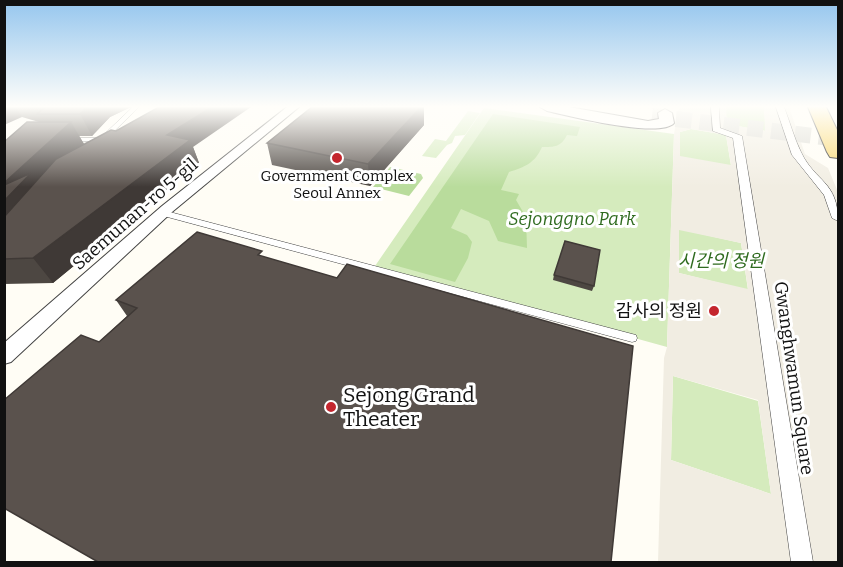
<svg xmlns="http://www.w3.org/2000/svg" width="843" height="567" viewBox="0 0 843 567" font-family="Bitter,'Noto Sans KR',serif">
	<rect width="100%" height="100%" fill="#fffdf5"/>
	<path fill="#d5ebbd" d="M726,107H764L766,131L726,124Z
		M484,108L674,134L667,347L375,266Z
		M468,111L480,113L465,135L455,136L452,143L447,145L436,158L422,156L435,139L446,141Z
		M691,129L726,135L731,166L680,157V132Z
		M679,229L741,243L748,290L679,273Z
		M673,376L758,401L771,494L671,460Z"/>
	<path fill="#b9dc9c" d="M493,114L580,127L577,136L567,135C561,147 555,147 542,147C535,163 525,167 509,172L501,190L519,194L516,200L526,217L527,248L498,241L489,221L461,209L451,228L467,235L472,242L468,258L455,282L390,264Z
		M390,167L421,174L423,178L409,196L373,187Z"/>
	<path fill="#f1ede2" fill-rule="evenodd" d="M679,107H726L727,124L765,131L764,107H789L805,154L828,168L838,192V562H658L664,358L667,347L674,134ZM691,129L726,135L731,165L680,156V132ZM679,230L741,243L748,289L679,273ZM673,376L758,400L771,494L671,460Z"/>
	<g fill="none" stroke-linecap="round" stroke-linejoin="round">
		<path stroke="#dbdad3" stroke-width="16" stroke-dasharray="16 8" stroke-linecap="butt" d="M652,116L838,139"/>
		<defs>
			<path id="service" d="M133,107H139L104,141L69,142L66,140L69,138H100Z
				M160,211H166L632,334L636,335L637,338L636,341L632,342L160,215Z"/>
			<path id="pedestrian" d="M711,107H719L720,128L742,136L813,562H791L733,138L713,131Z
				M776,107H784C790,122 794,138 801,152C815,182 838,181 838,221L832,218L824,195L792,155Z"/>
			<path id="minor" d="M287,107H299L172,212L11,362L4,364V343L162,206Z"/>
			<path id="tertiary" d="M540,107H569L648,121L659,119L658,113L665,109L672,113L674,123C660,139 570,116 547,111Z"/>
			<path id="primary" d="M808,107H826L838,132V158L830,157L827,152Z"/>
		</defs>
		<use href="#service" stroke="#444" stroke-width="1"/>
		<use href="#pedestrian" stroke="#444" stroke-width="1"/>
		<use href="#minor" stroke="#444" stroke-width="2"/>
		<use href="#tertiary" stroke="#444" stroke-width="2"/>
		<use href="#primary" stroke="#222" stroke-width="2"/>
		<use href="#service" fill="#fff" fill-rule="evenodd"/>
		<use href="#pedestrian" fill="#fff" fill-rule="evenodd"/>
		<use href="#minor" fill="#fff" fill-rule="evenodd"/>
		<use href="#tertiary" fill="#fff" fill-rule="evenodd"/>
		<use href="#primary" fill="#f9d66b" fill-rule="evenodd"/>
	</g>
	<path fill="#4d4742" d="M4,107H131L110,117L92,136H79L84,144L193,147L199,163L53,283L4,284V142L39,122L22,117Z
		M424,125L370,186L272,165L267,143Z
		M264,257L337,278L633,346L99,342L127,316L116,300Z
		M554,275L594,286L592,291L553,280Z"/>
	<path fill="#3f3936" d="M4,107H16L22,117L4,125Z
		M87,107H131L110,117L92,136L80,114Z
		M212,107H251L193,147L199,163L53,283L33,258L167,135Z
		M419,107H424V125L370,186L368,164Z
		M71,122L84,144L4,248V183Z"/>
	<path fill="#5a524d" stroke="#3f3936" stroke-width="1.5" d="M45,107H87L80,114H37Z
		M159,107H212L167,135L190,140L33,258L4,259V217L56,159L111,130L116,131Z
		M312,107H421L368,164L267,143Z
		M27,122H71L4,183V142Z
		M31,173L4,201V185Z
		M197,232L262,251L258,255L337,278L347,264L633,346L611,562H98L4,508V400L81,335L99,342L137,308L116,300Z
		M565,241L600,250L594,286L554,275Z"/>
	<linearGradient id="sky" x2="0" y2="1"><stop stop-color="#95c6ee"/><stop offset="0.57" stop-color="#fffefa"/><stop offset="1" stop-color="#fffefa" stop-opacity="0"/></linearGradient>
	<rect width="843" height="187" fill="url(#sky)"/>
	<g fill="#c4262e" stroke="#fff" stroke-width="2">
		<circle cx="337" cy="158" r="6"/>
		<circle cx="714" cy="311" r="6"/>
		<circle cx="331" cy="407" r="6"/>
	</g>
	<g text-anchor="middle" stroke-width="6" stroke-linejoin="round" paint-order="stroke">
		<g font-size="15" fill="#111" stroke="#fff">
			<text x="337" y="181">Government Complex<tspan x="337" dy="17">Seoul Annex</tspan></text>
		</g>
		<g font-size="18" fill="#111" stroke="#fff">
			<text transform="translate(135 214) rotate(-41)" y="6">Saemunan-ro 5-gil</text>
			<text transform="translate(794 378) rotate(82)" y="6">Gwanghwamun Square</text>
		</g>
		<g font-size="18" font-style="italic" fill="#2f6b1f" stroke="#fff">
			<text x="572" y="225">Sejonggno Park</text>
			<text x="721" y="267">시간의 정원</text>
		</g>
		<g font-size="18" fill="#111" stroke="#fff" text-anchor="end">
			<text x="702" y="317">감사의 정원</text>
		</g>
		<g font-size="21" fill="#111" stroke="#fff" text-anchor="start">
			<text x="343" y="402">Sejong Grand<tspan x="343" dy="24">Theater</tspan></text>
		</g>
	</g>
	<rect width="843" height="567" fill="none" stroke="#111111" stroke-width="12"/>
</svg>
